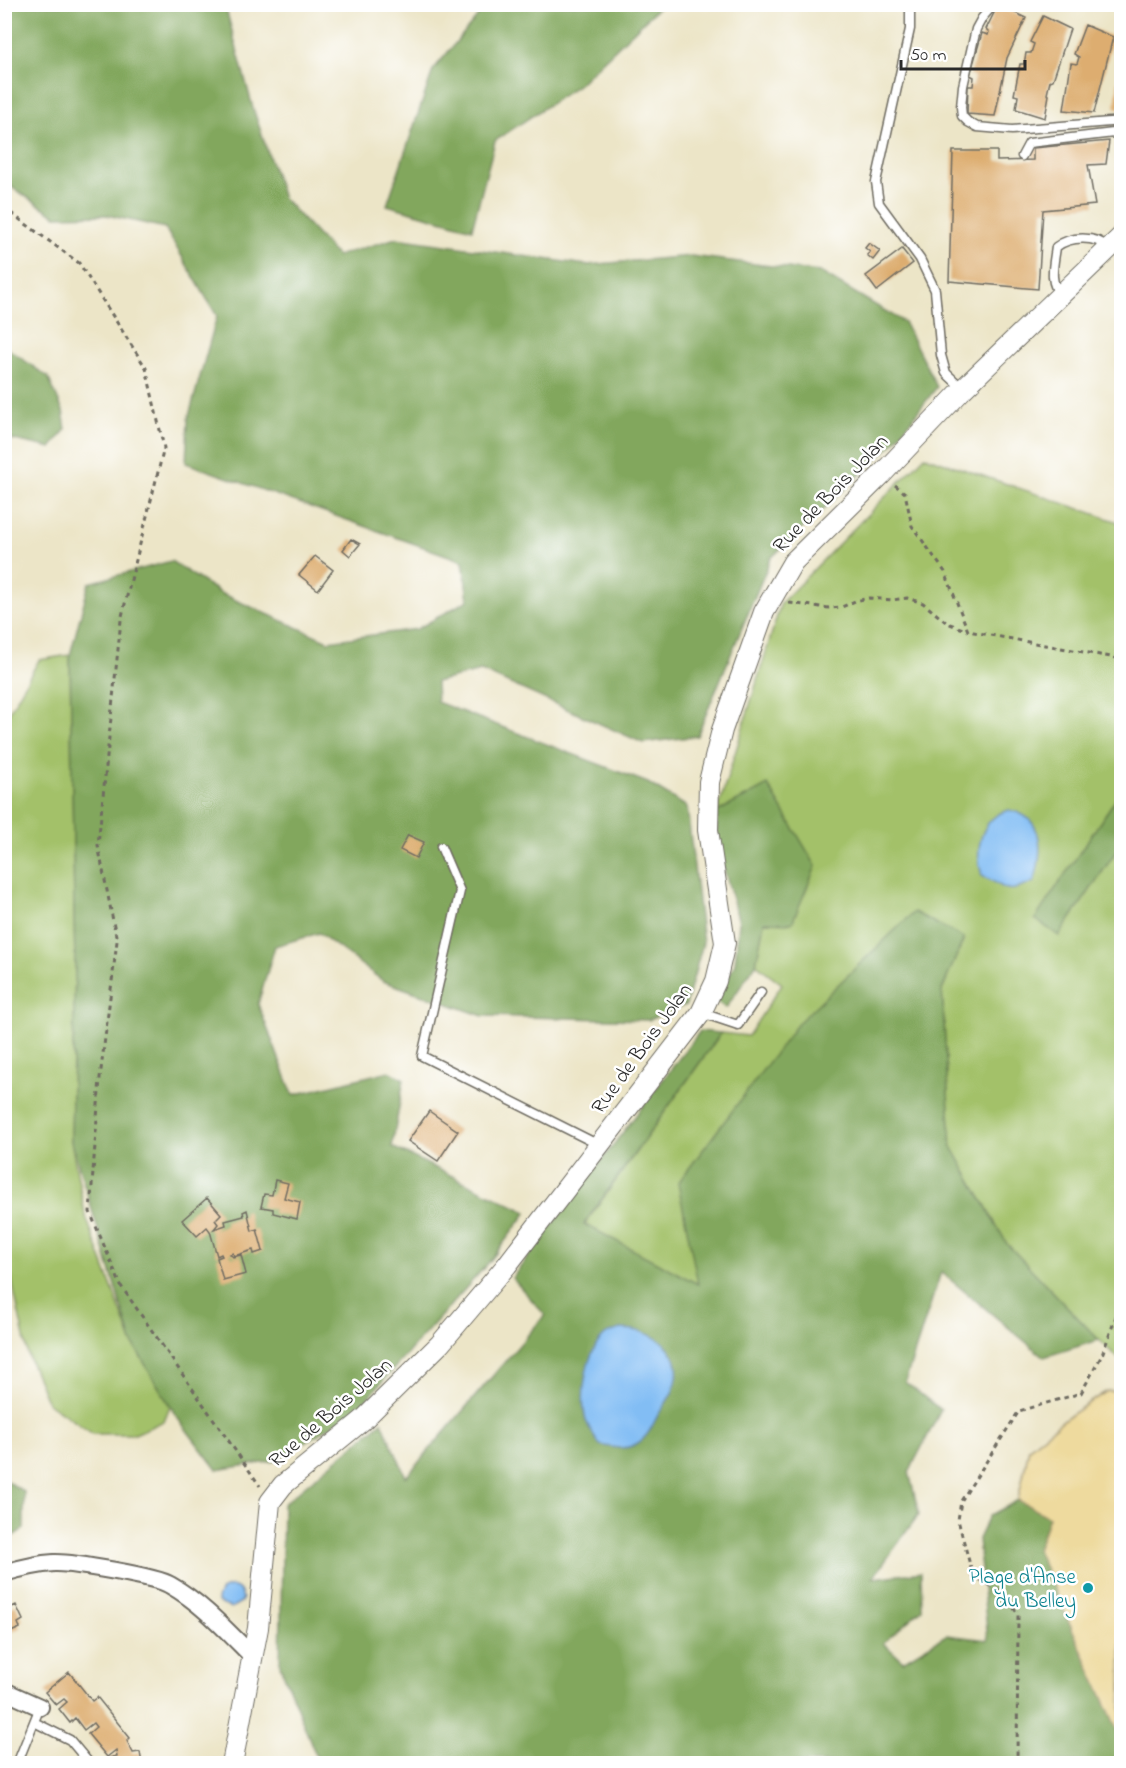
<svg xmlns="http://www.w3.org/2000/svg" width="1126" height="1768" viewBox="0 0 1126 1768" font-family="'Indie Flower',sans-serif">
	<rect width="100%" height="100%" fill="#fff"/>
	<filter id="ink" filterUnits="userSpaceOnUse"><feTurbulence type="fractalNoise" baseFrequency=".0167" numOctaves="2"/><feDisplacementMap in="SourceGraphic" scale="12" xChannelSelector="R" yChannelSelector="G"/><feConvolveMatrix kernelMatrix="1 2 1 2 8 2 1 2 1" color-interpolation-filters="sRGB"/></filter>
	<filter id="wash" filterUnits="userSpaceOnUse"><feTurbulence type="fractalNoise" baseFrequency=".008" numOctaves="4" result="noise"/><feDisplacementMap in="SourceGraphic" scale="24" xChannelSelector="R" yChannelSelector="G"/><feGaussianBlur stdDeviation="1.35" result="paint"/><feColorMatrix in="noise" values="0 0 0 0 0 0 0 0 0 0 0 0 0 0 0 0 0 1.4 0 .05"/><feComposite in="paint" operator="in"/></filter>
	<g filter="url(#wash)">
		<rect width="100%" height="100%" fill="#ece5c7"/>
		<path fill="#a3c169" stroke="#67764a" stroke-width="1.5" d="M925,456L1121,523V791L1036,919L1059,936L1121,844V1361L1099,1340L1007,1244L951,1145L942,990L964,938L699,1285L584,1225L721,1033L748,1036L782,984L756,964L764,922L717,812L781,603Z
			M70,655L75,968L71,1141L85,1214L132,1342L170,1406L164,1421L135,1434H93L48,1403L28,1356L5,1249L4,721L39,660Z"/>
		<path fill="#82a75d" stroke="#566944" stroke-width="1.5" d="M4,5H221L226,9L253,108L283,198L337,256L396,238L587,265L691,256L820,272L904,322L937,387L892,445L771,558L697,736L643,743L481,671L436,682L437,702L648,783L687,807L703,943L686,1005L649,1020L483,1016L383,981L319,933L275,946L258,1004L293,1095L389,1071L404,1079L392,1147L527,1212L490,1261L357,1410L275,1461L217,1470L176,1416L132,1342L71,1141L75,968L70,655L89,583L171,561L222,594L328,641L417,629L468,600L463,561L186,463L188,419L217,316L165,228L107,215L56,216L5,183Z
			M487,5H661L578,85L495,141L472,229L387,205L433,70Z
			M4,346L48,377L63,411L66,429L51,448L5,438Z
			M768,785L816,866L792,923L764,922L756,964L726,1008L717,1002L735,963L739,922L717,844V812Z
			M1121,791V844L1059,936L1035,919Z
			M914,912L964,938L942,990L951,1145L1007,1244L1099,1340L1044,1357L941,1272L905,1382L941,1410L909,1472L919,1514L873,1578L921,1572L922,1609L883,1643L903,1661L946,1635L988,1640L978,1539L989,1516L1018,1500L1049,1517L1037,1550L1121,1738V1763H319L280,1665L283,1504L382,1422L406,1477L545,1315L512,1278L700,1031L721,1033L584,1224L698,1284L678,1183L799,1022Z
			M4,1479L24,1492V1529L5,1541Z"/>
		<path fill="#eeda9e" stroke="#8c8264" stroke-width="1.5" d="M1107,1391L1122,1392L1121,1738L1037,1550L1049,1517L1018,1500L1029,1448L1067,1417Z"/>
		<path fill="#82bdf4" stroke="#567490" stroke-width="1.5" d="M1009,810C1046,817 1043,853 1034,882C1001,897 1009,887 982,876C974,851 980,817 1009,810Z
			M621,1329C648,1329 681,1345 677,1377C676,1390 665,1404 658,1415C651,1428 647,1440 632,1446C623,1450 609,1447 600,1445C596,1438 591,1432 588,1425C578,1402 585,1353 604,1336C608,1332 615,1331 621,1329Z
			M228,1587C237,1585 241,1590 243,1598L241,1602L231,1608L218,1603L217,1599L221,1590Z"/>
		<g id="blocks">
			<path fill="#ddad70" d="M998,5L1026,18L1007,58L995,116L967,114L968,86H973L974,77L970,75L982,33L988,35L989,32L986,29Z
				M1043,16L1070,29L1053,80L1050,81L1047,94L1049,95L1045,118L1016,109L1018,96L1014,95L1020,64H1024L1026,53H1031L1034,44L1030,42Z
				M1085,25L1113,37L1094,113L1064,110L1071,63L1077,64L1079,57L1074,54Z
				M1122,80V109L1115,108L1118,81Z
				M1109,141L1106,164L1088,165L1095,205L1043,210L1038,289L949,281L953,151H997V161L1033,160V148Z
				M869,243L880,251L873,260L867,255L870,252L865,248Z
				M902,249L913,263L877,291L866,276Z
				M351,539L360,544L350,556L343,550Z
				M315,556L333,570L318,590L299,575Z
				M408,835L424,842L416,858L400,850Z
				M429,1111L458,1131L438,1161L408,1141Z
				M275,1180L288,1183L284,1198L300,1202L297,1219L273,1213V1209L261,1207L264,1194L272,1195Z
				M207,1198L221,1214L215,1220L218,1224L214,1229L226,1225L225,1221L244,1216L243,1212L247,1210L252,1231L257,1229L263,1251L254,1254L253,1250L234,1256L233,1253L230,1254L233,1257L241,1255L246,1274L223,1280L217,1258L222,1256L221,1254L217,1256L210,1231L207,1227L197,1236L182,1220Z
				M16,1605L23,1620L18,1623L20,1628L4,1635V1611Z
				M69,1672L92,1701L97,1697L130,1738L127,1741L133,1753L140,1752L142,1764H110L109,1758L117,1756L116,1750L107,1757L88,1734L96,1727L93,1723L84,1730L75,1718L70,1723L59,1709L67,1702L64,1699L56,1705L45,1692Z"/>
		</g>
	</g>
	<g filter="url(#ink)">
		<use href="#blocks" fill-opacity="0" stroke="#6f6c62" stroke-width="1.5"/>
		<g fill="none" stroke-linecap="round" stroke-linejoin="round">
			<defs>
				<path id="service" d="M910,4V29L876,182L879,203L920,259L935,290L941,355L946,373L963,389
					M994,4L982,18L976,29L963,86L961,107L962,116L968,122L977,127L1012,130L1122,121
					M1022,156L1029,143L1122,132
					M1061,295C1048,282 1054,264 1056,247C1070,236 1096,235 1108,248
					M441,847L460,891L422,1056L599,1145
					M702,1013L738,1025L761,992
					M34,1722L70,1740L90,1764
					M17,1764L40,1707"/>
				<path id="minor" d="M4,1573C21,1568 37,1564 54,1563C70,1562 158,1577 170,1585C202,1603 227,1631 253,1657
					M4,1694L9,1693L40,1707"/>
				<path id="tertiary" d="M232,1764L258,1628L270,1502L283,1485L363,1420L440,1344L507,1265L701,1013L716,981L725,943L708,830L709,782L722,730L764,612L793,562L881,475L963,389L1122,236"/>
			</defs>
			<use href="#service" stroke="#6f6c62" stroke-width="11"/>
			<use href="#minor" stroke="#6f6c62" stroke-width="20"/>
			<use href="#tertiary" stroke="#6f6c62" stroke-width="22"/>
			<path stroke="#6f6c62" stroke-width="3" stroke-dasharray="4.5 4.5" stroke-linecap="butt" d="M4,208L79,263L146,368L164,448L121,620L98,845L117,941L100,1078L90,1212L121,1286L260,1486
				M895,485L905,493L912,526L945,572L968,631L1122,659
				M789,603L829,608L842,607L855,601L869,598L892,600L907,598L923,603L947,623L966,630
				M1017,1764L1018,1614L1001,1591L973,1576L958,1520L961,1501L1019,1411L1081,1393L1102,1355L1122,1300"/>
			<use href="#service" stroke="#fff" stroke-width="8"/>
			<use href="#minor" stroke="#fff" stroke-width="16"/>
			<use href="#tertiary" stroke="#fff" stroke-width="20"/>
		</g>
	</g>
	<circle fill="#0f9aa8" stroke="#fff" stroke-width="2" cx="1088" cy="1588" r="6"/>
	<g text-anchor="middle" stroke-width="5" stroke-linejoin="round" paint-order="stroke">
		<g font-size="21" fill="#2b2b2b" stroke="#fff">
			<text transform="translate(830 493) rotate(-46)" y="7">Rue de Bois Jolan</text>
			<text transform="translate(641 1048) rotate(-54)" y="7">Rue de Bois Jolan</text>
			<text transform="translate(330 1412) rotate(-41)" y="7">Rue de Bois Jolan</text>
		</g>
		<g font-size="21" fill="#0d838f" stroke="#fff" text-anchor="end">
			<text x="1076" y="1583">Plage d'Anse<tspan x="1076" dy="24">du Belley</tspan></text>
		</g>
	</g>
	<rect width="1126" height="1768" fill="none" stroke="#fff" stroke-width="24"/>
	<path d="M901 60v9h124v-9" fill="none" stroke="#2b2b2b" stroke-width="3"/>
	<text x="910" y="60" font-size="18" fill="#2b2b2b" stroke="#ffffff" stroke-width="4.5" paint-order="stroke">50 m</text>
</svg>
